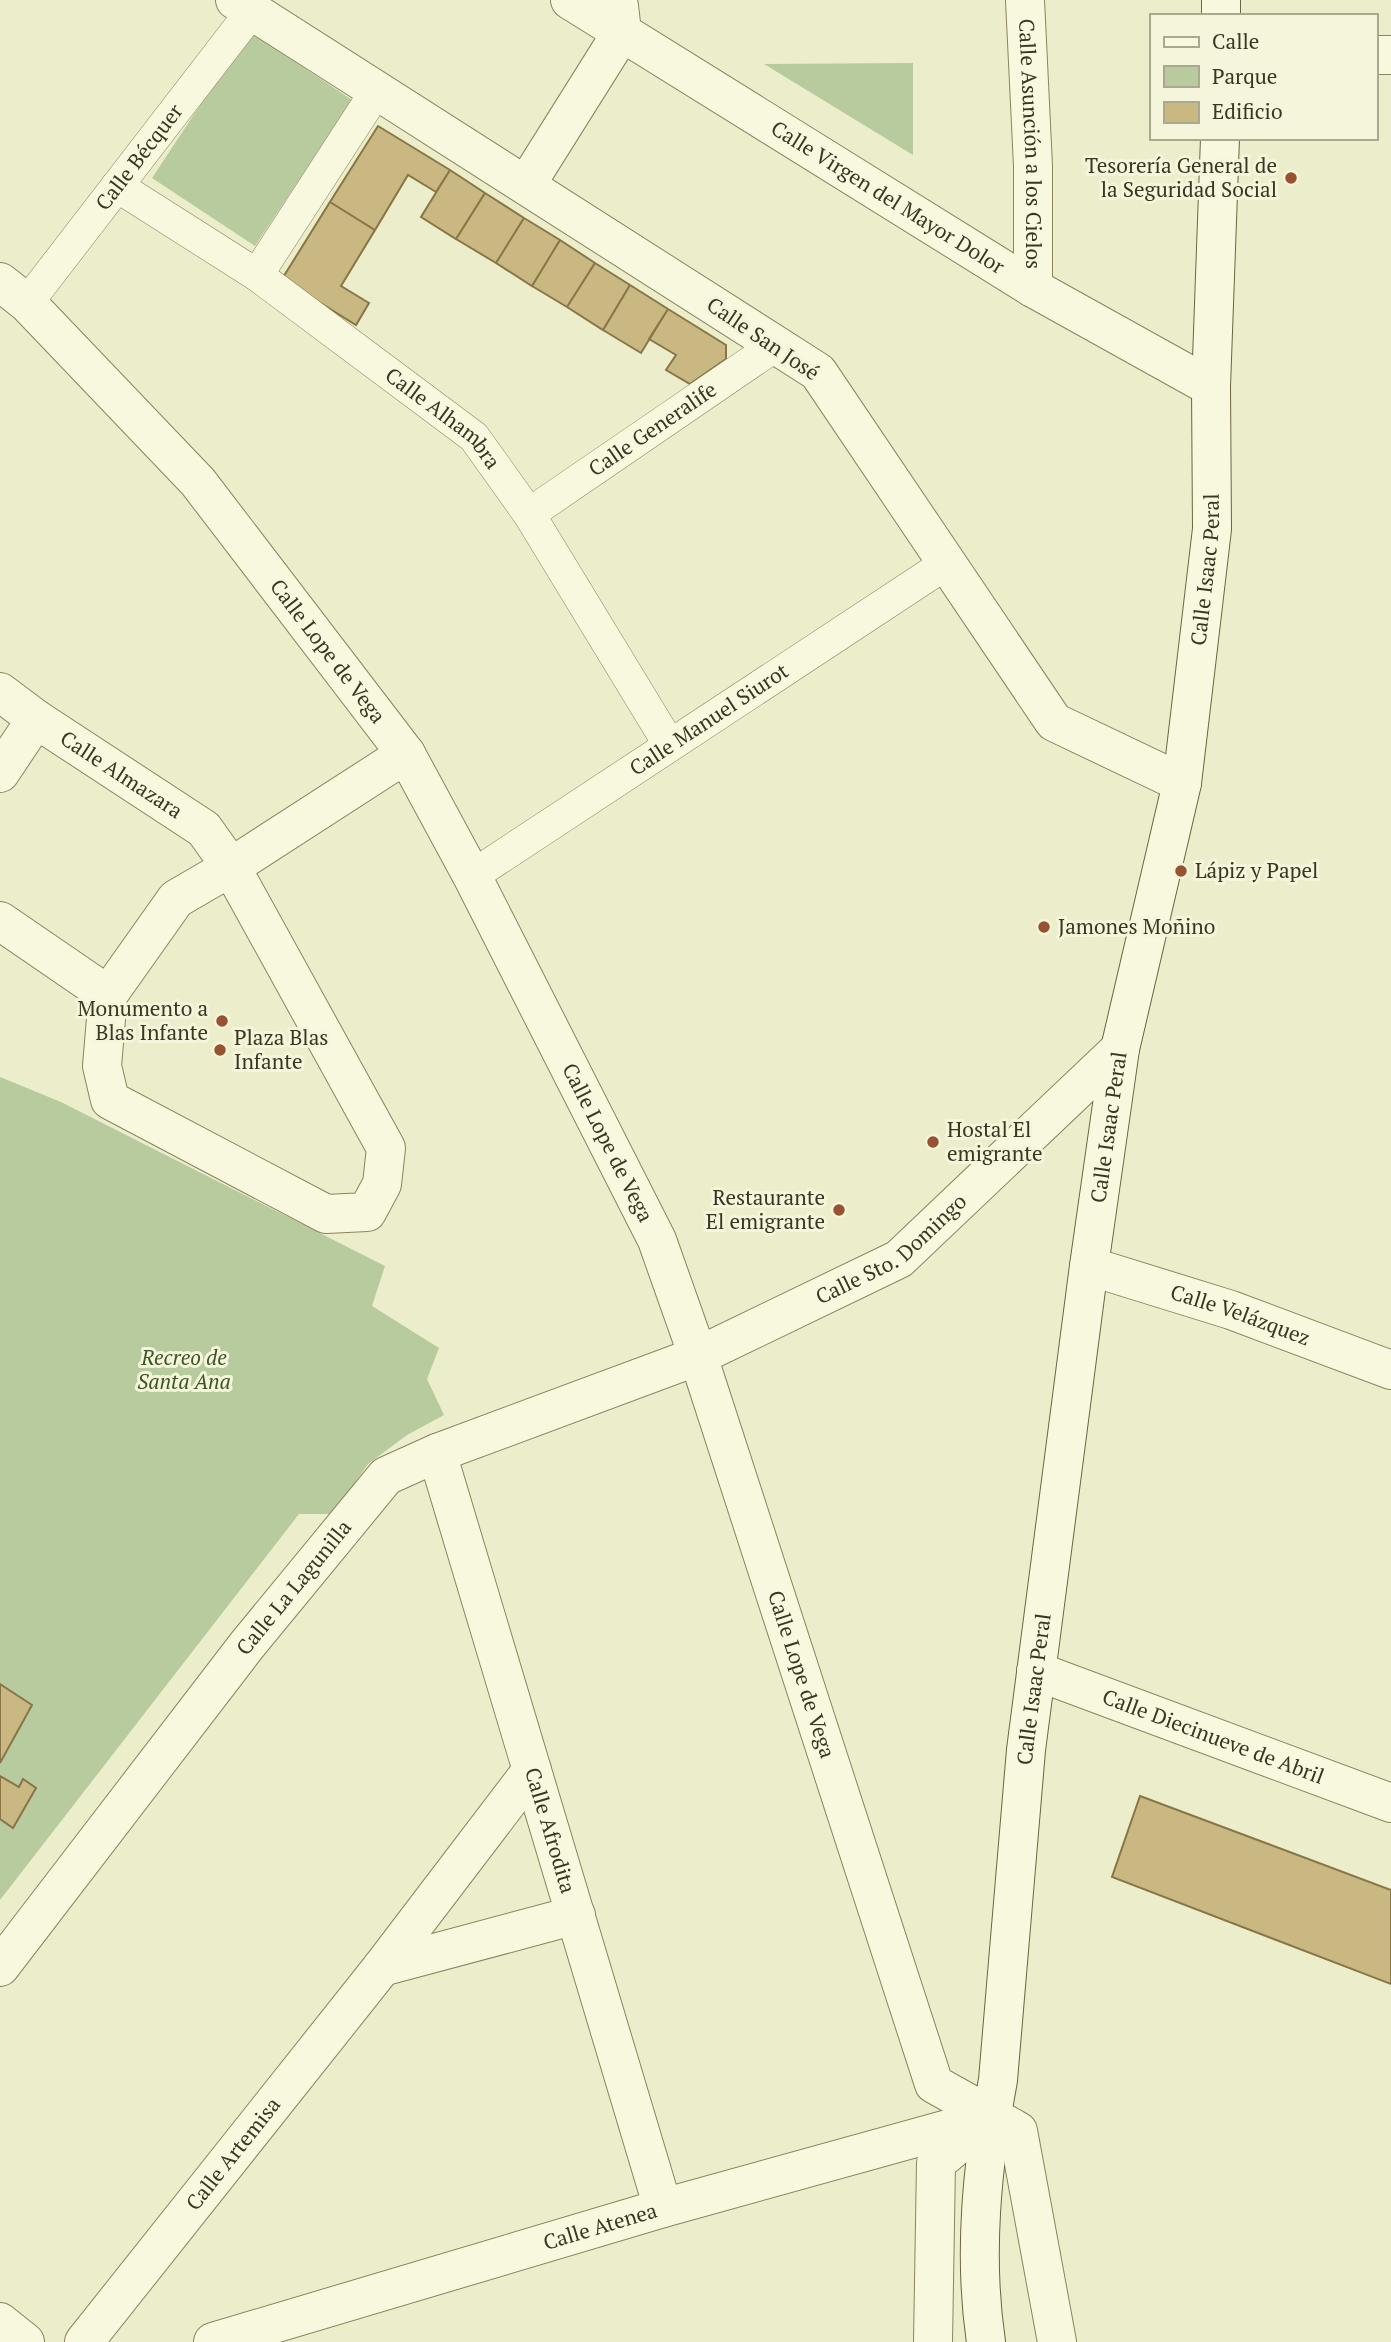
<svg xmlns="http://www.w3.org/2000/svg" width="1391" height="2342" viewBox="0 0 1391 2342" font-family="'PT Serif',serif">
	<rect width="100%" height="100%" fill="#ecedca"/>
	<path fill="#b7cb9e" d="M249,31L352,100L255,246L152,178Z
		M913,63V155L764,64Z
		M0,1077L61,1102L385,1266L372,1306L439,1348L427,1379L444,1415L407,1435L368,1464L333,1514H299L0,1900Z"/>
	<path fill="#cab882" stroke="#887646" stroke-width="2" d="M378,126L450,170L436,192L408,175L375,230L330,202Z
		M450,170L485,193L456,239L421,217Z
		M485,193L524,218L496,263L456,239Z
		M330,202L375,230L341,286L369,303L356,325L282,279Z
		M524,218L560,240L532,286L496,263Z
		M560,240L595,263L567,307L532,286Z
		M595,263L630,285L603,330L567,307Z
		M630,285L668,309L641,353L603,330Z
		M668,309L726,345V359L690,384L666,370L676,355L649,339Z
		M0,1684L32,1705L0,1763Z
		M0,1776L19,1787L23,1779L36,1788L13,1828L0,1819Z
		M1140,1796L1391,1890V1984L1112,1877Z"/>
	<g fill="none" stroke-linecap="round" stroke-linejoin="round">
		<defs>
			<g id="pedestrian">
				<path id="s1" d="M117,186L257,275L474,437L529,514L669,744"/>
				<path d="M257,275L377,90"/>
				<path id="s2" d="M27,303L252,11"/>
				<path id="s3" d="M529,514L776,345"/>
				<path id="s4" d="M472,876L947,563"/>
			</g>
			<g id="minor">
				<path d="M235,0L818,372L1054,722L1182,783"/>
				<path id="s5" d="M570,0L1033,288L1211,387"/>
				<path id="s6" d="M1025,0L1033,166V288"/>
				<path d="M526,185L622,32L619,6"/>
				<path id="s7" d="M0,282L27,303L198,482L406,754L472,876L657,1240L698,1356L934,2084L1018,2131L1057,2342"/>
				<path id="s8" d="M0,692L36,719L204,829L231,867L386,1148L382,1184L367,1212L326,1214L110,1100L102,1066L108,995L176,899L231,867L406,754"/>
				<path d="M0,773L36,719"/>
				<path d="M0,921L108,995"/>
				<path id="s9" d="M1089,1266L1231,1310L1391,1370"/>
				<path id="s10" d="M437,1453L663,2208"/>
				<path id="s11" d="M0,1967L247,1645L386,1476L437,1453L698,1356L899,1259L1120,1049"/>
				<path d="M382,1967L576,1915"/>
				<path d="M0,2322L25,2342"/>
				<path id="s12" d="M84,2342L382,1967L532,1770"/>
				<path id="s13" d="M213,2342L663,2208L991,2117"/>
				<path d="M933,2342L936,2163L979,2127"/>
			</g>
			<g id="tertiary">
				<path d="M1375,55H1391"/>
				<path id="s14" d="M1036,1671L1391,1803"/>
			</g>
			<g id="secondary">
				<path d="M1221,0V16"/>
				<path id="s15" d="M986,2342C973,2255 982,2166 998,2080L1026,1750L1089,1266L1120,1049L1182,783L1212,529L1211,387L1220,138"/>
			</g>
		</defs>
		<use href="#pedestrian" stroke="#8a845f" stroke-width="33"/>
		<use href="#minor" stroke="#8a845f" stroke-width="40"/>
		<use href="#tertiary" stroke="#8a845f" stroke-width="40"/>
		<use href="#secondary" stroke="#6c6542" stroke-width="40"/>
		<use href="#pedestrian" stroke="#f7f8dd" stroke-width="32"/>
		<use href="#minor" stroke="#f7f8dd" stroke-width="38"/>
		<use href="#tertiary" stroke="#f7f8dd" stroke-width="38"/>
		<use href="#secondary" stroke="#f7f8dd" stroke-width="38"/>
	</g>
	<g fill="#965231" stroke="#f4f5da" stroke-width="2.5">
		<circle cx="1291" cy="178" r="7"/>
		<circle cx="1181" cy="871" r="7"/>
		<circle cx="1044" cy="927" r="7"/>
		<circle cx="222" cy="1021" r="7"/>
		<circle cx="220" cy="1050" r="7"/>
		<circle cx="933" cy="1142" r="7"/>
		<circle cx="839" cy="1210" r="7"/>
	</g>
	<g text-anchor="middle" stroke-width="6" stroke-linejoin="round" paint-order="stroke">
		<g font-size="21" fill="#3b3622" stroke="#f4f5da">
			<text dy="7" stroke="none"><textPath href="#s6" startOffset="144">Calle Asunción a los Cielos</textPath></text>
			<text dy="7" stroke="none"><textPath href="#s2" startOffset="184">Calle Bécquer</textPath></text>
			<text dy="7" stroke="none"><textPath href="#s5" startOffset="374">Calle Virgen del Mayor Dolor</textPath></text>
			<text transform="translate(763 339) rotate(34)" y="7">Calle San José</text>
			<text dy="7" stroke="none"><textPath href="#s1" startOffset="401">Calle Alhambra</textPath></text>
			<text dy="7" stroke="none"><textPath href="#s3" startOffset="150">Calle Generalife</textPath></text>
			<text dy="7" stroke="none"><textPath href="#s15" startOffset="1790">Calle Isaac Peral</textPath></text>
			<text dy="7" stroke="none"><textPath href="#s7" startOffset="495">Calle Lope de Vega</textPath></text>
			<text dy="7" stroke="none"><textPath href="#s4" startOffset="284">Calle Manuel Siurot</textPath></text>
			<text dy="7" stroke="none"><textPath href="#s8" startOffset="147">Calle Almazara</textPath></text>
			<text dy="7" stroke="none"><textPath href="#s15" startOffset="1223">Calle Isaac Peral</textPath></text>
			<text dy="7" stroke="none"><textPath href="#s7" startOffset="1062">Calle Lope de Vega</textPath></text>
			<text dy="7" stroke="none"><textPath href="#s11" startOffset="1181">Calle Sto. Domingo</textPath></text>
			<text dy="7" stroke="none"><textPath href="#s9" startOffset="159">Calle Velázquez</textPath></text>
			<text dy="7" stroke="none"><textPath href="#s11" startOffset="480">Calle La Lagunilla</textPath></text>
			<text dy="7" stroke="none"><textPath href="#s7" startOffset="1629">Calle Lope de Vega</textPath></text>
			<text dy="7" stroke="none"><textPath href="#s15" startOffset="656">Calle Isaac Peral</textPath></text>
			<text dy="7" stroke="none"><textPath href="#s14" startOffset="189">Calle Diecinueve de Abril</textPath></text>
			<text dy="7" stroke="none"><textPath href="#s10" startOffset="394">Calle Afrodita</textPath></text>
			<text dy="7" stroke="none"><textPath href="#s12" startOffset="240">Calle Artemisa</textPath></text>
			<text dy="7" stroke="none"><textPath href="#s13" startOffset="404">Calle Atenea</textPath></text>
		</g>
		<g font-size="21" fill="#3b3622" stroke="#f4f5da" text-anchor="start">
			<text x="1277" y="173" text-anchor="end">Tesorería General de<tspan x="1277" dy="24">la Seguridad Social</tspan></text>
			<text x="1195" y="878">Lápiz y Papel</text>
			<text x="1058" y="934">Jamones Moñino</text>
			<text x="208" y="1016" text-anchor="end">Monumento a<tspan x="208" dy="24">Blas Infante</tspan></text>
			<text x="234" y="1045">Plaza Blas<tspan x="234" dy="24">Infante</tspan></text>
			<text x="947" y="1137">Hostal El<tspan x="947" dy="24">emigrante</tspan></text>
			<text x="825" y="1205" text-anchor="end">Restaurante<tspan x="825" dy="24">El emigrante</tspan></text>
		</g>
		<g font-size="21" font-style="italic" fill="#3c5629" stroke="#f4f5da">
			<text x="184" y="1365">Recreo de<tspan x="184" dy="24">Santa Ana</tspan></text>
		</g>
	</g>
	<rect x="1150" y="14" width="228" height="126" fill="#f4f5da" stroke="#aaa990" stroke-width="2"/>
	<rect x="1164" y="37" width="35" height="10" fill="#f7f8dd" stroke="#aaa990" stroke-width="2"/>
	<text x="1212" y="49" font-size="21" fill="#3b3622">Calle</text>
	<rect x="1164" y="66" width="35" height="21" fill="#b7cb9e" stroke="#aaa990" stroke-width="2"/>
	<text x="1212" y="84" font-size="21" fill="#3b3622">Parque</text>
	<rect x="1164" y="102" width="35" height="21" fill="#cab882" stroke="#aaa990" stroke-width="2"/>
	<text x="1212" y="119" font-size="21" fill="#3b3622">Edificio</text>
</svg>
